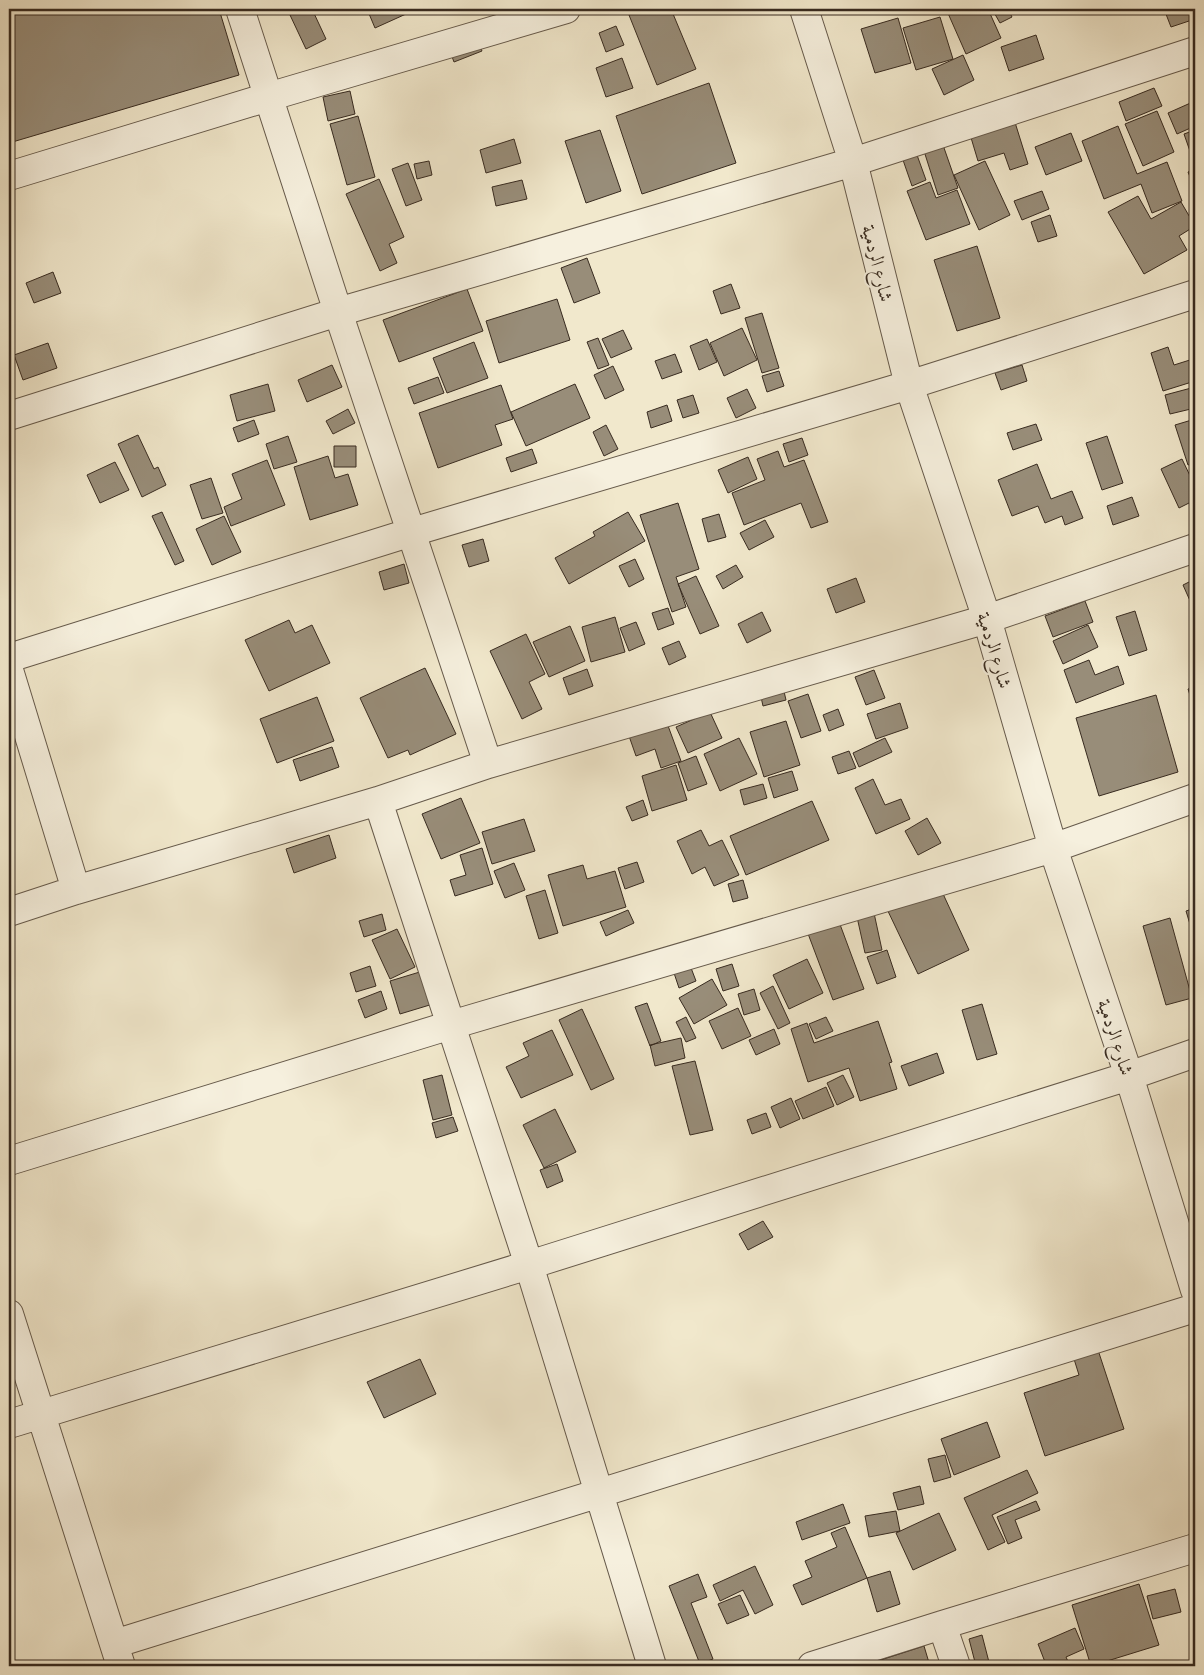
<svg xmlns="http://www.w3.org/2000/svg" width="1204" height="1675" viewBox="0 0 1204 1675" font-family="'Libre Bodoni',Amiri,serif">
	<rect width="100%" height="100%" fill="#f1e8cc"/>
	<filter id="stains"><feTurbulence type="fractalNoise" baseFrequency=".004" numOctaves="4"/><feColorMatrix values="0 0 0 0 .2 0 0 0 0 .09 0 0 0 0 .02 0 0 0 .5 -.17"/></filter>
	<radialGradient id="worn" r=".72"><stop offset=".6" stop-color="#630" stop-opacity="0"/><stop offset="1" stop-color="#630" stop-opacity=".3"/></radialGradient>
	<path fill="#988d79" stroke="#382b20" d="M9,9H219L239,75L9,143Z
		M304,9H312L326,39L306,49L290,15Z
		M367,9H403L406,14L375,28Z
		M645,9H671L696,69L657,85L629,15Z
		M952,9H988L1001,38L966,54L947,11Z
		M992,9H1008L1012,17L1000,23Z
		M1164,9H1195V19L1171,27Z
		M940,17L953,59L916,70L903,28Z
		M898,18L911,63L875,73L861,29Z
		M616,26L624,45L606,52L599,33Z
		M475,35L482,51L454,62L448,46Z
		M1036,35L1044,59L1009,71L1001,47Z
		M963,55L974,80L944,95L932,69Z
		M622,58L633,88L606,97L596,68Z
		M709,83L736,163L642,194L616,116Z
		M1154,88L1162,106L1126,121L1119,102Z
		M350,91L355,114L328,121L323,97Z
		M1195,101V126L1177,134L1168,113Z
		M1157,111L1174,152L1143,166L1125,124Z
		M358,116L375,177L347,185L330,124Z
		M1013,116L1028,164L1010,170L1004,153L978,161L969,131Z
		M1118,126L1137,174L1167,162L1182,201L1152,213L1141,184L1104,199L1082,141Z
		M600,130L621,191L586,203L565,141Z
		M1195,130V155L1192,157L1184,134Z
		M1071,133L1082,161L1046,175L1035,147Z
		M514,139L521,163L486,173L480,150Z
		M943,145L958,188L938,195L924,151Z
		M917,155L926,180L912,186L903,160Z
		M429,161L432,175L417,179L414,164Z
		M985,161L1010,215L979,230L954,175Z
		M408,163L422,200L406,206L392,169Z
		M1195,169V189L1188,172Z
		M379,179L404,237L389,244L397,263L380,271L346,194Z
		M522,180L527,199L496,206L492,187Z
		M930,182L936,198L957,190L970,224L926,240L907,191Z
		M1042,191L1049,209L1022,220L1014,201Z
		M1138,196L1151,219L1181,202L1195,226L1179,236L1187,250L1144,274L1108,212Z
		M1050,215L1057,236L1038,242L1031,222Z
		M977,246L1000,318L957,331L934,260Z
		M587,258L600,293L574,303L561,268Z
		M53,272L61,293L34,303L26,283Z
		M731,284L740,308L721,314L713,291Z
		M467,289L483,331L399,362L383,320Z
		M557,299L570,340L499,363L486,321Z
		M762,313L779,368L762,373L745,318Z
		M742,328L757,360L724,376L710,343Z
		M623,330L632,349L611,358L602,339Z
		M598,338L609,365L598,369L587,342Z
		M707,339L717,362L699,370L690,346Z
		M474,342L488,378L447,393L433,358Z
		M48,343L57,368L23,380L14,355Z
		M1168,347L1174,365L1193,359L1195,365V381L1163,391L1151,353Z
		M675,354L682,372L662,379L655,361Z
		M332,365L342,387L307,402L298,380Z
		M1022,365L1027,381L1001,390L995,373Z
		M613,366L624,390L605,399L594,375Z
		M779,371L784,386L767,392L762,376Z
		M438,377L444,393L414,404L408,388Z
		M268,384L275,411L237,421L230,395Z
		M575,384L590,418L526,446L511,412Z
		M501,385L513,419L495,425L502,445L438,468L419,413Z
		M1195,387V408L1170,414L1165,395Z
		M747,389L756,408L736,418L727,398Z
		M693,395L699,413L683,418L677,400Z
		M667,405L672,421L651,428L647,412Z
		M348,409L355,423L333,434L326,421Z
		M1195,419V463L1188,465L1175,425Z
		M254,420L259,434L238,442L233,428Z
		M1036,424L1042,440L1013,450L1007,433Z
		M606,425L618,449L604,456L593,432Z
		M138,435L154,469L158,467L166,485L142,497L118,444Z
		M288,436L297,462L274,469L266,444Z
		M1107,436L1123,483L1102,490L1086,443Z
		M802,438L808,455L789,462L783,444Z
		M334,446H356V467H334Z
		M532,449L537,463L511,472L506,458Z
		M778,451L784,467L804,460L828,522L811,528L801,503L744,525L732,493L765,480L757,459Z
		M328,456L335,478L348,474L358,505L310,520L294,467Z
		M748,457L757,479L728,493L718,470Z
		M1182,459L1193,482L1195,481V500L1179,508L1161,469Z
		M267,460L285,505L231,526L224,507L242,499L232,474Z
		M115,462L129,490L100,503L87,475Z
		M1037,464L1051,499L1072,491L1083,518L1065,525L1062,516L1045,523L1038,506L1012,516L998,480Z
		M211,478L223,513L202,519L190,485Z
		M1132,497L1139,516L1113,525L1107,506Z
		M678,503L699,569L676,577L686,607L672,612L640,515Z
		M162,512L184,561L175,565L152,516Z
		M628,512L645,541L569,584L555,558L595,536L593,532Z
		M719,514L726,537L708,542L702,519Z
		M224,516L241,552L212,565L196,529Z
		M765,520L774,537L749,550L740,533Z
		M483,539L489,561L469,567L462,545Z
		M635,559L644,579L629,587L619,566Z
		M404,564L409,583L384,590L379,572Z
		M736,565L743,577L723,589L716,576Z
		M696,576L719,626L700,634L678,584Z
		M856,578L865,602L836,613L827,589Z
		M1195,579V612L1183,585Z
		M1085,601L1093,622L1053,637L1045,616Z
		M668,608L674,624L658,630L652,613Z
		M1135,611L1147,650L1129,656L1116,617Z
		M762,612L771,631L747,643L738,624Z
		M615,617L625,652L591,662L582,627Z
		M289,620L295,633L312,625L330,663L269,691L245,640Z
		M636,622L645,644L629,651L620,628Z
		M1088,625L1098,647L1063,664L1053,641Z
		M570,626L585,661L549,677L533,642Z
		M526,634L545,674L529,682L542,709L522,719L490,651Z
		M679,641L686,657L669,665L662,648Z
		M1089,660L1095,675L1118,666L1124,684L1076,703L1064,670Z
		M425,668L456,734L410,755L408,750L388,758L360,698Z
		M587,669L593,686L569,695L563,678Z
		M874,670L885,698L866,705L855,677Z
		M782,683L786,700L763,706L759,688Z
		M1195,687V711L1188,689Z
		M808,694L821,731L801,738L788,701Z
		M1156,695L1178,772L1099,796L1076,718Z
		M317,697L334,741L277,763L260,719Z
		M900,703L908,728L876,739L867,714Z
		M838,709L844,725L829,731L823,715Z
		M710,712L722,738L688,753L676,727Z
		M786,721L800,765L764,777L750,732Z
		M667,723L681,761L661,768L655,749L636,756L629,736Z
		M739,738L757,774L720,791L704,754Z
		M885,738L892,752L859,767L853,753Z
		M332,747L339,767L300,781L293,760Z
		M849,751L856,768L838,774L832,757Z
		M696,756L707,784L688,791L678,763Z
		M676,765L687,800L652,811L642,776Z
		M792,771L798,790L774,798L768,778Z
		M873,779L885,805L901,799L910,819L876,834L855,788Z
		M763,784L767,798L744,805L740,790Z
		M461,798L480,843L441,859L422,814Z
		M643,800L648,815L632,821L626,807Z
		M812,801L829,840L746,875L730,836Z
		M927,818L941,843L918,855L905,831Z
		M524,819L535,851L492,864L482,832Z
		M701,830L709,846L722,840L739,875L714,886L705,867L692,874L677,841Z
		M329,835L336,858L294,873L286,849Z
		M482,848L493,884L455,896L450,880L466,875L460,855Z
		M637,862L644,882L625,889L618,868Z
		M514,863L525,890L505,898L494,871Z
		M583,865L587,879L615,871L626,907L563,926L548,875Z
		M743,880L748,898L733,902L728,884Z
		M938,883L969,950L918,974L886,907Z
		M545,890L558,933L539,939L526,896Z
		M1195,908V941L1186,911Z
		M628,910L634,923L606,936L600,922Z
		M874,913L882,950L865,953L857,917Z
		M382,914L386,930L364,937L359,921Z
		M1170,918L1192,998L1166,1005L1143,926Z
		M838,919L864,989L833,1000L807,931Z
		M397,929L415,967L390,979L372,940Z
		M887,950L896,977L877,984L867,957Z
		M807,959L823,993L789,1009L773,975Z
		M688,960L696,981L679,988L672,967Z
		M732,964L739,986L723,991L716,969Z
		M370,966L376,986L356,992L350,973Z
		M423,971L433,1004L400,1014L390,981Z
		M712,979L727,1005L694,1024L679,998Z
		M773,986L790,1023L778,1029L760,993Z
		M754,989L760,1010L744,1015L738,994Z
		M381,991L387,1009L365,1018L358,1000Z
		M647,1003L661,1041L650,1046L635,1007Z
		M982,1004L997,1054L977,1060L962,1010Z
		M738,1008L751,1036L722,1049L709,1021Z
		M582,1009L614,1079L591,1090L559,1020Z
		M686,1017L696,1038L686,1042L676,1022Z
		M826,1017L833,1031L816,1039L809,1024Z
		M878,1021L892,1062L889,1063L897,1089L860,1101L849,1068L808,1082L791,1029L807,1023L814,1043Z
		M774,1029L780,1044L756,1055L749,1040Z
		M552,1030L573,1075L521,1098L506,1067L529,1056L523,1043Z
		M681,1038L685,1058L655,1066L650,1045Z
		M937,1053L944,1073L909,1086L901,1066Z
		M695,1061L713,1130L690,1135L672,1066Z
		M442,1075L452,1115L433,1120L423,1080Z
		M843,1075L854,1097L837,1105L827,1083Z
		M826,1087L834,1106L803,1119L795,1101Z
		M791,1098L800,1119L780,1128L771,1107Z
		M555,1109L576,1152L544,1168L523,1125Z
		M766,1113L771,1127L752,1134L747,1120Z
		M453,1117L458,1131L436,1138L432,1123Z
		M557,1164L563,1181L547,1188L540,1170Z
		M763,1221L773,1237L748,1250L739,1234Z
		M1098,1350L1124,1429L1045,1456L1024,1393L1079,1375L1074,1359Z
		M420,1359L436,1394L384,1418L367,1382Z
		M987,1422L1000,1457L954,1475L941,1439Z
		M945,1455L951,1477L934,1482L928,1459Z
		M1027,1470L1038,1493L992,1515L1005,1542L988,1550L964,1498Z
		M920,1486L924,1504L898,1510L893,1493Z
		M1036,1501L1040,1510L1015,1520L1022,1538L1008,1544L997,1517Z
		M843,1504L850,1523L802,1540L796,1522Z
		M896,1511L900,1531L869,1537L865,1516Z
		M939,1513L956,1550L913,1570L896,1533Z
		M845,1527L867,1578L802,1605L793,1585L812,1577L805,1561L837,1547L831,1533Z
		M755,1566L773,1605L755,1614L743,1590L720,1601L713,1585Z
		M890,1571L900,1604L877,1612L867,1578Z
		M698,1574L707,1597L691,1603L713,1659L700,1664L669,1586Z
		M1139,1584L1159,1645L1091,1666L1072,1605Z
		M1175,1589L1181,1612L1153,1619L1147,1596Z
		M740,1595L749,1615L727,1624L718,1604Z
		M1075,1628L1084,1649L1066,1657L1070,1666H1036L1045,1662L1038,1644Z
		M982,1635L990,1666H976L969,1639Z
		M924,1646L930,1666H862Z"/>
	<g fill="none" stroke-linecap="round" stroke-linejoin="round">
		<defs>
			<path id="minor" d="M240,9L338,312L488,764
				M804,9L853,162L909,385L987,619L1053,848L1129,1076L1195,1290
				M9,176L268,97L566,9
				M9,416L338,312L853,162L1195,51
				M9,658L412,532L909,385L1195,294
				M9,670L76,890
				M378,801L529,1265L652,1666
				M9,912L76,890L378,801L488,764L987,619L1195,548
				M9,1161L451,1025L1053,848L1195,798
				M9,1314L121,1666
				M9,1424L529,1265L1129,1076L1195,1053
				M942,1625L956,1666
				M114,1644L1195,1308
				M812,1666L942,1625L1195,1548"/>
		</defs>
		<use href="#minor" stroke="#665a4b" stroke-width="30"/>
		<use href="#minor" stroke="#f6f0de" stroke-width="28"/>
	</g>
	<g text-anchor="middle" stroke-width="4" stroke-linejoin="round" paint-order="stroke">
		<g font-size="19" fill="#382b20" stroke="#f6f0de">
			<text transform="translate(878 263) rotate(76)" y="7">شارع الردمية</text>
			<text transform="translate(995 650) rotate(73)" y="7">شارع الردمية</text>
			<text transform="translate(1116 1037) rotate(72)" y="7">شارع الردمية</text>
		</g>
	</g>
	<rect width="1204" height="1675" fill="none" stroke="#f1e8cc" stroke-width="30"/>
	<rect x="10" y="10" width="1184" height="1655" fill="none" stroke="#382b20" stroke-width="2.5"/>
	<rect x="15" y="15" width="1174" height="1645" fill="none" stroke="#382b20"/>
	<rect width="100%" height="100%" filter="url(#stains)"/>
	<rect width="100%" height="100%" fill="url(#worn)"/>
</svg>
